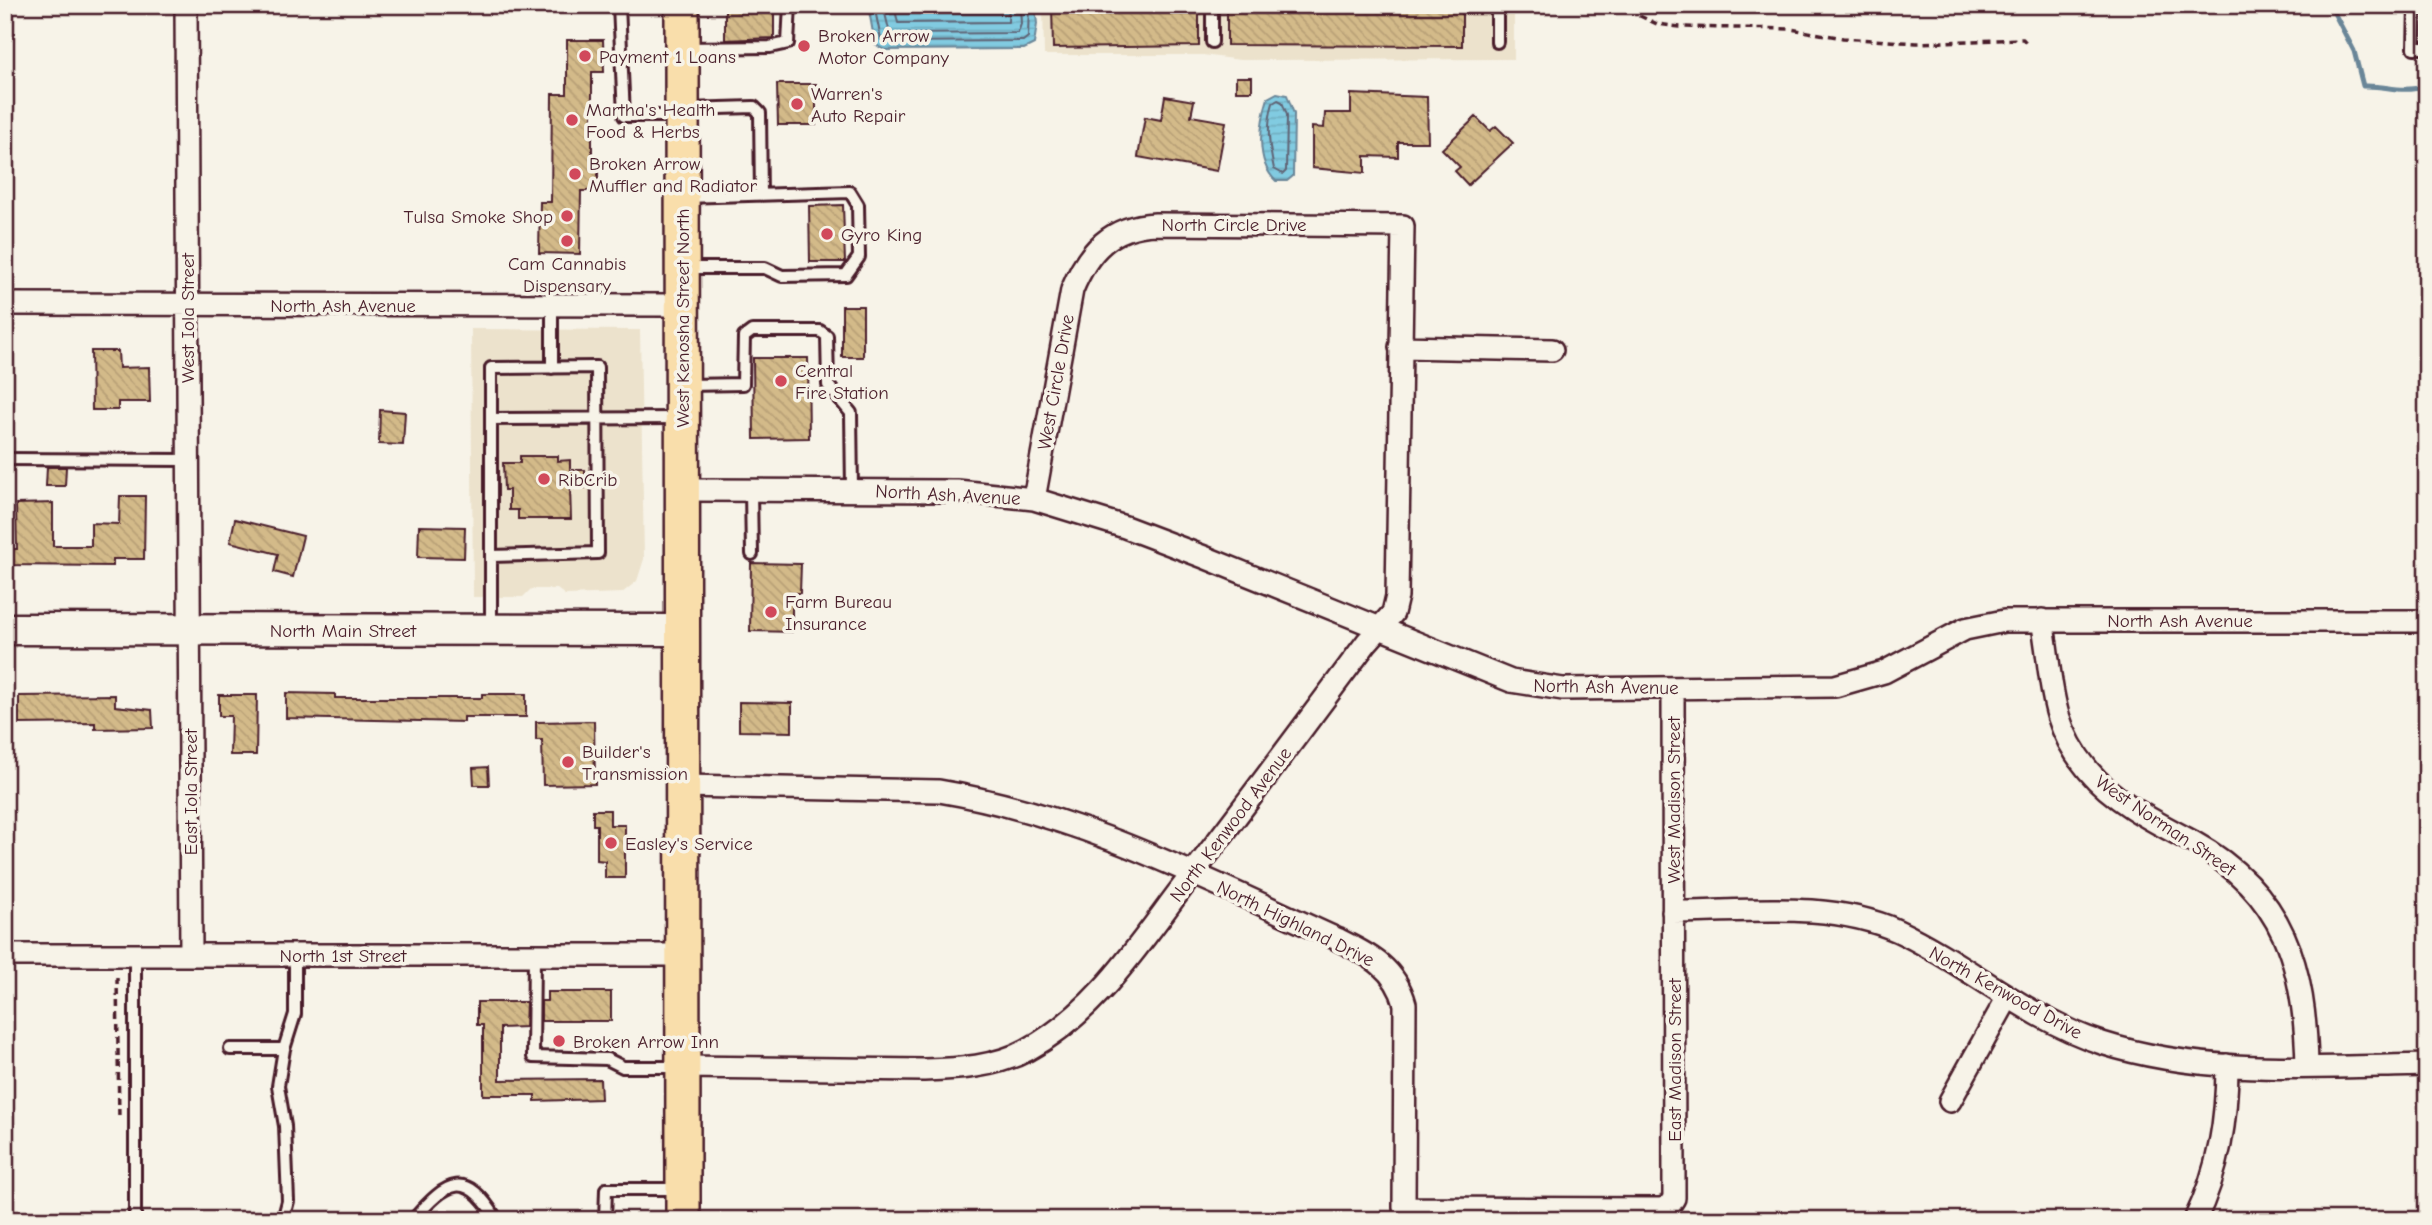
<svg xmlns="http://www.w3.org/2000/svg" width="2432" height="1225" viewBox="0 0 2432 1225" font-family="'Comic Neue',sans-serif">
	<defs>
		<pattern id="water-rules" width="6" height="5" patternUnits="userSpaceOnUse" patternTransform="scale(1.75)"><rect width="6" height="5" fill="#81cbe1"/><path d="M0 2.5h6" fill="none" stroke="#71aec1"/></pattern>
		<pattern id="building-back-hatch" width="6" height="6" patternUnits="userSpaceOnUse" patternTransform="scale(1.75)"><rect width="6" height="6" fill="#d3ba89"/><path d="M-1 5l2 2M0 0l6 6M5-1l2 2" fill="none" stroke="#b79f76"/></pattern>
	</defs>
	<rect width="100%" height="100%" fill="#f7f3e8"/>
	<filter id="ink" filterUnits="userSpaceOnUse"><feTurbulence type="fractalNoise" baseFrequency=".0143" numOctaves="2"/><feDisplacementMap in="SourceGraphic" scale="14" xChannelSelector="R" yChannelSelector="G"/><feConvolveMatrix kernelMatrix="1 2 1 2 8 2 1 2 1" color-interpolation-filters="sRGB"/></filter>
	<g filter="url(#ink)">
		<path fill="#ece2cc" d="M1043,5H1514V59L1240,60L1203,55H1044Z
			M471,329L640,330L644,559L637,581L622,593L565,595L557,589H531L523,597H473Z"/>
		<path fill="url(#water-rules)" stroke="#6b8698" stroke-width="2" d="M868,5H1035L1037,24L1034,44L1024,49L884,50L875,44Z
			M1277,93L1287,95L1294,114L1293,176L1287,181H1276C1255,162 1260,123 1268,98Z"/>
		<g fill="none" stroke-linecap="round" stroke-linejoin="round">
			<path stroke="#606474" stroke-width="2" d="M874,5L881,39L885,42L1023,41L1028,37L1029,5
				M883,5L890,34L1018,33L1021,24L1020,5
				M894,5L898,23L1008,22L1009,5
				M1278,100L1282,102L1287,115L1286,171L1283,174L1274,169C1269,146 1266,126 1273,103Z"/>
			<path stroke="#6b8698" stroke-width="5" d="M2330,5L2354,51L2363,86C2389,85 2398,94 2427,86"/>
		</g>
		<path fill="url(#building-back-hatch)" stroke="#4a1f2b" stroke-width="2" d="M725,5H774V38L725,40Z
			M1052,5H1199V46L1053,48Z
			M1227,5H1462V46L1227,45Z
			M567,40H603L604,72H592V157H598V191H581L580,254L539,253L540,202H551L552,94H567Z
			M1236,77H1252V91H1236Z
			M777,84H816V125H778Z
			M1351,94L1427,97L1428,142H1398V157L1365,156V173L1312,168V127L1324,128L1325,113H1351Z
			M1165,96L1194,101L1191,116L1226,122L1217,171L1138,157L1145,117L1161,120Z
			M1476,117L1490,131L1496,126L1513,143L1468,185L1455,171L1460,167L1442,149Z
			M843,205L845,262H810L809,206Z
			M842,306H863V357H842Z
			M91,351H118L119,368L149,367L150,402H118V410H92Z
			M753,358H808L809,438L754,439Z
			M380,410L405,412L403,445L379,444Z
			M520,456H558V461L570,460V470H585V488H570L571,519H518V510H509V490H504L503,463H520Z
			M47,467H66L65,486H46Z
			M120,496H145L144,559H113V566L5,565V549H17L16,504L53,503V546H91V523L119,524Z
			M235,519L303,536L293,577L274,572L278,554L230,542Z
			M419,526L465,527L464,558L418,557Z
			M751,563L801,564L800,593H792V632L750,631Z
			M286,693L335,694V698H482V694H526V717H464V722L286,718Z
			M115,695V706L152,710L153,728L95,729V723L19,724V696Z
			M219,695H257L256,755H230L231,716H219Z
			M739,702L792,703V732L739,731Z
			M594,721L595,784L543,785L542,740H536V722Z
			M488,767L489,785H474L473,768Z
			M593,810H610V825H625V878H605V861L597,860V825H593Z
			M547,992H611V1021H541V1001H547Z
			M477,1002H526L525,1027L500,1028V1080L600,1079L601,1099L535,1101V1095H483V1025H477Z"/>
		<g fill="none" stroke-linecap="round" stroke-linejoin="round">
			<defs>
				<path id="service" d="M619,5L624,116H678
					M1212,5V42
					M2415,5L2414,48H2427
					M1497,42V5
					M685,48L770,47L788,43L790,5
					M686,109L754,107L760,113L761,195
					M685,268H765L782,276L846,275L859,257L858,205L850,192L685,197
					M552,306V368
					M688,385L743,384L744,337L752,331H820L827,336L828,385L851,413L852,490
					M491,419V368L597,367L598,553L492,556
					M5,459L187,460
					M751,491L752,554
					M491,628V419L679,418
					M534,955L533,1057L607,1059L623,1067H678
					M230,1049H284
					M1669,1206L1676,1220
					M414,1219C447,1181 466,1168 497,1220
					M135,1220V955
					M283,1220L288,1201L285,1126L278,1086L284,1049L295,1014V955
					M605,1220L606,1189H680"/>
				<path id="minor" d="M186,5L191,955
					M5,304L682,305
					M1400,347L1552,350
					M681,490L957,491L1034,499L1125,527L1204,557L1511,681L1563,689L1835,686L1884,672L1965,629L2004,621H2427
					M2042,620C2053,677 2047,721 2088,770C2114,802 2157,823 2193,842C2285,893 2305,967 2307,1066
					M682,786L939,791C1083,815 1206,880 1337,939C1369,955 1395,967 1405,1004L1404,1208L1661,1209L1669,1206L1674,1198L1673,688
					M1673,912C1747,912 1829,900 1898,931C1968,964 2027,1019 2102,1043C2205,1076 2319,1067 2427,1065
					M5,955H682
					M682,1067L924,1070C958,1069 996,1067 1027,1050C1097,1012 1140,942 1187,881C1248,802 1307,722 1367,642L1393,613L1397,596L1403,226L1155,224C1111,226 1088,251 1072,290L1034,499
					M1950,1101L2008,997
					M2195,1220C2219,1170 2227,1120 2227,1065"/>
				<path id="secondary" d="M5,629L681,630"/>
				<path id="primary" d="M682,5L683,1220"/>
			</defs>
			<use href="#service" stroke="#4a1f2b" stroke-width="16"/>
			<use href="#minor" stroke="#4a1f2b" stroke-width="26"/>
			<use href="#secondary" stroke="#4a1f2b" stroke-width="35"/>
			<use href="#primary" stroke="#4a1f2b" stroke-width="38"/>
			<path stroke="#4a1f2b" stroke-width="3.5" stroke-dasharray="7 5" stroke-linecap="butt" d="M1634,5L1640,16L1657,24L1680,27L1791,29L1843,38L1917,43L2023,39L2028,45
				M117,977L119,1120"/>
			<use href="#service" stroke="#f7f3e8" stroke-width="10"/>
			<use href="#minor" stroke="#f7f3e8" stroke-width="21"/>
			<use href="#secondary" stroke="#f7f3e8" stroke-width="30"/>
			<use href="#primary" stroke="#f9deab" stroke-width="33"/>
		</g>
	</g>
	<g fill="#d1495b" stroke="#f7f3e8" stroke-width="2.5">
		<circle cx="804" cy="46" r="7"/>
		<circle cx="585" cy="56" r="7"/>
		<circle cx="797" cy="104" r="7"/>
		<circle cx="572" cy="120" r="7"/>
		<circle cx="575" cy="174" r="7"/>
		<circle cx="567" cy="216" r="7"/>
		<circle cx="827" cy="234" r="7"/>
		<circle cx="567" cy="241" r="7"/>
		<circle cx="781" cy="381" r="7"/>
		<circle cx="544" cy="479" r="7"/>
		<circle cx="771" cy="612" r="7"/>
		<circle cx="568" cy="762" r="7"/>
		<circle cx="611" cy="843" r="7"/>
		<circle cx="559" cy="1041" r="7"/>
	</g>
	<g text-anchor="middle" stroke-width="7" stroke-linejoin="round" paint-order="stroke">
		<g font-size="19" fill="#4a1f2b" stroke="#f7f3e8" text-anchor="start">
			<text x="818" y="42">Broken Arrow<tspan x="818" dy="22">Motor Company</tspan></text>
			<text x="599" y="63">Payment 1 Loans</text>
			<text x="811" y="100">Warren's<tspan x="811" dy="22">Auto Repair</tspan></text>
			<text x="586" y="116">Martha's Health<tspan x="586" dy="22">Food &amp; Herbs</tspan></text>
			<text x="589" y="170">Broken Arrow<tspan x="589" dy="22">Muffler and Radiator</tspan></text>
			<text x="553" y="223" text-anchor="end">Tulsa Smoke Shop</text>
			<text x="841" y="241">Gyro King</text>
			<text x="567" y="270" text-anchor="middle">Cam Cannabis<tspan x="567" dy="22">Dispensary</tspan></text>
			<text x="795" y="377">Central<tspan x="795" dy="22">Fire Station</tspan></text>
			<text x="558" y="486">RibCrib</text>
			<text x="785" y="608">Farm Bureau<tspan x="785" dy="22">Insurance</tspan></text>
			<text x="582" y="758">Builder's<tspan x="582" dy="22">Transmission</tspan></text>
			<text x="625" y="850">Easley's Service</text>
			<text x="573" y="1048">Broken Arrow Inn</text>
		</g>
		<g font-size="19" fill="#4a1f2b" stroke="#f7f3e8">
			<text x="1234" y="231">North Circle Drive</text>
			<text x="343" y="312">North Ash Avenue</text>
			<text transform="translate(187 318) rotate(-90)" y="7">West Iola Street</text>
			<text transform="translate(682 318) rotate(-90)" y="7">West Kenosha Street North</text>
			<text transform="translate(1055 382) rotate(-80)" y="7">West Circle Drive</text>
			<text transform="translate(948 494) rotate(3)" y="7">North Ash Avenue</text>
			<text x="2180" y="627">North Ash Avenue</text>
			<text x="343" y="637">North Main Street</text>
			<text transform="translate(1606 686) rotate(1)" y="7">North Ash Avenue</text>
			<text transform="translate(190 792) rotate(-90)" y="7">East Iola Street</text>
			<text transform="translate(1673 800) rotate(-90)" y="7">West Madison Street</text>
			<text transform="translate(1230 824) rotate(-53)" y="7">North Kenwood Avenue</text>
			<text transform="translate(2166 825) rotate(34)" y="7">West Norman Street</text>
			<text transform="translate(1296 923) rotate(26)" y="7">North Highland Drive</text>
			<text x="343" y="962">North 1st Street</text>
			<text transform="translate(2006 992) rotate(29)" y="7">North Kenwood Drive</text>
			<text transform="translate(1674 1060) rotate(-90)" y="7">East Madison Street</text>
		</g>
	</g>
	<rect width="2432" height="1225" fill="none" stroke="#f7f3e8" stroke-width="28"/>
	<rect x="14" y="14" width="2404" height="1197" fill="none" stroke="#4a1f2b" stroke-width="2.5" filter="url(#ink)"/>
</svg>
